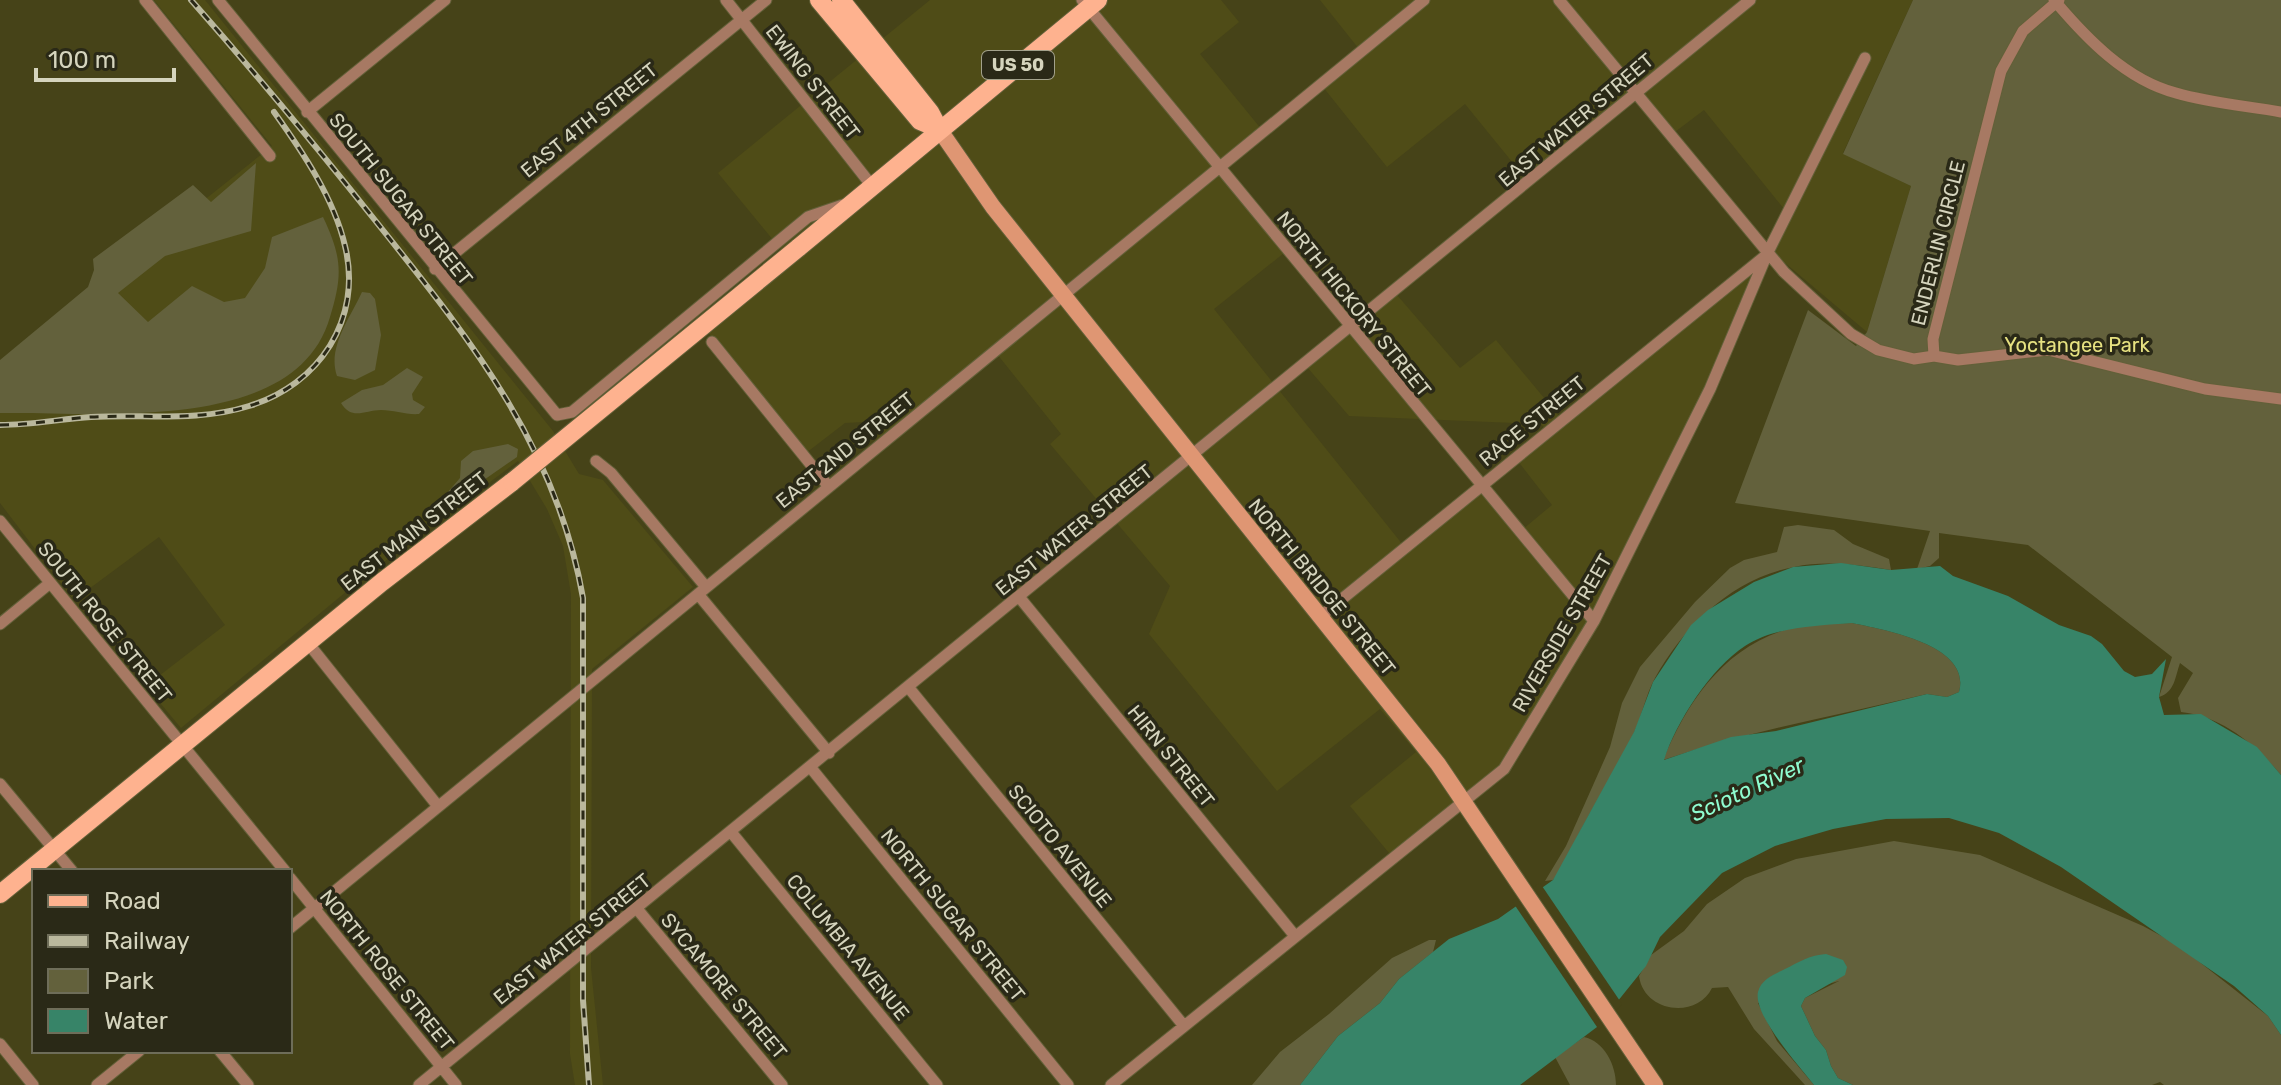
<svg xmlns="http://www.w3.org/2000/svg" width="2281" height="1085" viewBox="0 0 2281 1085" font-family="Rubik,sans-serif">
	<rect width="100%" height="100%" fill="#464318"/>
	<path fill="#4f4c17" d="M154,0H205L553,431L579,474L603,480L693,587L592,669L591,968L603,1085H575L570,1054L571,594L563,546L547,509L518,461L364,577L181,728L146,686L225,625L159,537L74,600L0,503V363L272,146Z
		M930,0H1221L1239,22L1200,54L1262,130L1216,168L1284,253L1214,309L1407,550L1488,484L1523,529L1552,505L1517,460L1549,434L1541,424L1349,416L1307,367L1397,295L1460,368L1496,340L1564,422L1768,261L1714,389L1507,773L1394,859L1350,806L1416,752L1380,709L1277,791L1149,634L1170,586L1050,444L1061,434L997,354L883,446L863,422L845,423L806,453L703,326L787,257L718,173Z
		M1320,0H1913L1843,153L1911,186L1867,332L1772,252L1789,215L1704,110L1667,138L1635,98L1530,184L1465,104L1387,167L1319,82L1359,49Z"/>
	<path fill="#63613c" d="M1913,0H2281V775C2256,745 2222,716 2181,712L2178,698L2193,673L2180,663C2175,677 2175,692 2159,697L2172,657L2028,545L1939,533V558L1930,566L1917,569L1930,531L1735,503L1808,310L1856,346L1867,332L1911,186L1843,154Z
		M256,163L251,231L165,256L118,293L148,322L192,286L224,302L245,298L265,268L272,237L323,217C342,257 343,275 330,317C296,436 96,411 0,413V360L88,287L94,270L93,259L193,185L211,202Z
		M362,292L370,293L375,299L381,335L375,370L355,380L337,376C327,348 350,318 362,292Z
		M407,368L423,377L412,394L413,400L425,407L419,414C406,415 394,410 381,410C365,410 352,421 341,403L362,390L383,385Z
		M508,444L518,449L517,457L448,505L434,508L460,478L461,461L473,451Z
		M1798,525L1834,530L1853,544L1889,559L1891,570C1859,565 1826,560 1794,567C1733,578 1684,626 1655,678C1645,696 1642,717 1633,735C1610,781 1581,824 1561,871L1553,880L1545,881L1566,846L1610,747L1622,703L1640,667L1695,602L1730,568L1744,560L1777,552L1784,527Z
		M1852,623C1885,630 1972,645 1959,692L1947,697L1927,694C1839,715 1749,731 1663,760C1688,700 1725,646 1791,628C1810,623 1833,624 1852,623Z
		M1894,841L1980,855L2143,926L2178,945L2268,1016L2281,1035V1085H2164L2160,1082L2152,1085H1853L1838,1078L1831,1066L1826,1050L1815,1036L1801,1006L1805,998L1839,981L1758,1003L1777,1041L1814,1085H1805L1754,1029L1728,987L1712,988C1697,1019 1644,1013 1639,976L1651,955L1684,931L1707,904L1745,878L1796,859Z
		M1429,940H1436L1433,952L1399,979L1380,1003L1338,1036L1300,1085H1252L1280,1052L1329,1014L1392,958Z
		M1584,1037C1604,1041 1616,1065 1616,1085H1570L1555,1057Z"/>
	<path fill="#378468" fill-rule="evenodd" d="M1841,563L1891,570L1940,566L1953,576L2008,596L2059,625L2091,636L2102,644L2124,671L2135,677L2152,674L2166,659L2159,697L2164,715L2201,714L2257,747L2281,775V1035L2268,1016L2234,986L2061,867L1999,833L1949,818L1886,819L1833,829L1775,846L1722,873L1660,937L1646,966L1597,1027L1520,1085H1300L1338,1036L1380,1003L1399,979L1449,939L1498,919L1553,880L1634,732L1653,682L1691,625L1708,610L1754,582L1793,567ZM1852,623C1885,630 1972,645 1959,692L1947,697L1927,694L1776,731L1731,737L1664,760C1676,722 1711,668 1745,646C1776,626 1817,626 1852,623Z
		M1826,954L1843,960L1847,967L1845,975L1805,998L1801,1006L1815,1036L1826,1050L1831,1066L1838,1078L1853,1085H1814C1799,1066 1753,1015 1758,992C1761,979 1775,974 1785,969C1799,962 1810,955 1826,954Z"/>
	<path fill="#464318" d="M1540,883L1622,1004L1599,1030L1512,901Z"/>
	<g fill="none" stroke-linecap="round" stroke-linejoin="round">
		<defs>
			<path id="street" d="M145,0L270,156
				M218,0L557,415L572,412L808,217L843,205
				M726,0L872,186
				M1082,0L1594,621
				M1559,0L1784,272L1851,334L1878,350L1914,359L1934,356
				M2054,0C2086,38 2126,80 2176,93C2210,103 2247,106 2281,112
				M2059,0L2023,31L2001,71L1933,339L1934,356L1958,360L2048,350L2205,389L2281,399
				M307,112L445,0
				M435,269L766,0
				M712,342L829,487
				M596,461L611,473L706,587
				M0,521L285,871
				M698,594L829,753
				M1020,598L1295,936
				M1321,616L1764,257
				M0,624L50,583
				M308,643L437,805
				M909,688L1184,1026
				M811,768L1068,1085
				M0,784L72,871
				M731,832L937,1085
				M290,878L456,1085
				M638,910L782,1085
				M290,928L1424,0
				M0,1044L33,1085
				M220,1051L248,1085
				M97,1085L139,1051
				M419,1085L1750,0
				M1111,1085L1504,769L1594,621L1710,389L1767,254L1865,58"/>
			<path id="secondary" d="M939,129L993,207L1438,764L1655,1085"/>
			<path id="primary" d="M819,0L920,121L939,129
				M841,0L930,112L939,129
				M798,248L1098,0
				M0,894L382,582L512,482"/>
		</defs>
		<use href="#street" stroke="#636039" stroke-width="13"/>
		<use href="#secondary" stroke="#636039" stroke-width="18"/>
		<use href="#primary" stroke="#636039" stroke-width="20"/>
		<use href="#street" stroke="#a77963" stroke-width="11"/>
		<use href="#secondary" stroke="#df9673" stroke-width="16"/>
		<use href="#primary" stroke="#feb28f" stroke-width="18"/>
		<defs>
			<path id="rail" d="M191,0C257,75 320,151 382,229C474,344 557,449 583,598V1000L589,1085
				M0,425C31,425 61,419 91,417C143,414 199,422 249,406C319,385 363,319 345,246C334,198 302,151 274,112"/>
		</defs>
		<use href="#rail" stroke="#bab89d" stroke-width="6"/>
		<use href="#rail" stroke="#2a2917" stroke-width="3" stroke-dasharray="9" stroke-linecap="butt"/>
		<defs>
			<path id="primary-bridge" d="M512,482L798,248"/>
		</defs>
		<use href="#primary-bridge" stroke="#636039" stroke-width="20" stroke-linecap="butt"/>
		<use href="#primary-bridge" stroke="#feb28f" stroke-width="18"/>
	</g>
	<g text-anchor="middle" stroke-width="7" stroke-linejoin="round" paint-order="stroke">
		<rect fill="#2a2917" stroke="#a2a18b" stroke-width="2" x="982" y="51" width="72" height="28" rx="6"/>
		<g font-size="18" font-weight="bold" fill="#d5d4bd">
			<text x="1018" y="71">US 50</text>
		</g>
		<g font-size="20" fill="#d5d4bd" stroke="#2a2917">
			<text transform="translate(813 82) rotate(52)" y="7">EWING STREET</text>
			<text transform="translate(589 120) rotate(-39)" y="7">EAST 4TH STREET</text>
			<text transform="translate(1576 120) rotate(-40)" y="7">EAST WATER STREET</text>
			<text transform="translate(401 199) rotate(51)" y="7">SOUTH SUGAR STREET</text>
			<text transform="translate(1938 243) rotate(-76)" y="7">ENDERLIN CIRCLE</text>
			<text transform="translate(1354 304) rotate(51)" y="7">NORTH HICKORY STREET</text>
			<text transform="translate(1532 421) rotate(-39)" y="7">RACE STREET</text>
			<text transform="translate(845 450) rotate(-39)" y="7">EAST 2ND STREET</text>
			<text transform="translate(1074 530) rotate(-39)" y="7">EAST WATER STREET</text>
			<text transform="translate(414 531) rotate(-38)" y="7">EAST MAIN STREET</text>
			<text transform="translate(1322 587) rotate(51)" y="7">NORTH BRIDGE STREET</text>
			<text transform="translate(105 622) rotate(51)" y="7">SOUTH ROSE STREET</text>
			<text transform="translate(1562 633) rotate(-60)" y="7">RIVERSIDE STREET</text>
			<text transform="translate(1171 756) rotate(51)" y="7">HIRN STREET</text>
			<text transform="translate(1060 846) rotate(51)" y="7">SCIOTO AVENUE</text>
			<text transform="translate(953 915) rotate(51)" y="7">NORTH SUGAR STREET</text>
			<text transform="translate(572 939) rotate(-39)" y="7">EAST WATER STREET</text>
			<text transform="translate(848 947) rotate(51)" y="7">COLUMBIA AVENUE</text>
			<text transform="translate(387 970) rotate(51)" y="7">NORTH ROSE STREET</text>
			<text transform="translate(724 986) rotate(50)" y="7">SYCAMORE STREET</text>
		</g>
		<g font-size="20" fill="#e6e181" stroke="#2a2917">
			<text x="2077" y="352">Yoctangee Park</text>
		</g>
		<g font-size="22" font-style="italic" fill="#8ffcd0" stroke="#2a2917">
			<text transform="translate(1747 789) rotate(-25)" y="8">Scioto River</text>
		</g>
	</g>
	<rect x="32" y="869" width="260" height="184" fill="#2a2917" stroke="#6e6d59" stroke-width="2"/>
	<rect x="48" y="895" width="40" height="12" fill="#feb28f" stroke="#6e6d59" stroke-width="2"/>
	<text x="104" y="909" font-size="24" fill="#d5d4bd">Road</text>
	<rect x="48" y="935" width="40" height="12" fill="#bab89d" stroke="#6e6d59" stroke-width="2"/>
	<text x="104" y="949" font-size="24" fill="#d5d4bd">Railway</text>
	<rect x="48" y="969" width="40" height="24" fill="#63613c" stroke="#6e6d59" stroke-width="2"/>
	<text x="104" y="989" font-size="24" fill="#d5d4bd">Park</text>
	<rect x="48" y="1009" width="40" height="24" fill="#378468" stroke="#6e6d59" stroke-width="2"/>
	<text x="104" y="1029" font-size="24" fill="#d5d4bd">Water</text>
	<path d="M36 68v12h138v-12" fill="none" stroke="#d5d4bd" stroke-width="4"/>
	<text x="48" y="68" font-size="24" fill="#d5d4bd" stroke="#2a2917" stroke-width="6" paint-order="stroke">100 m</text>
</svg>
